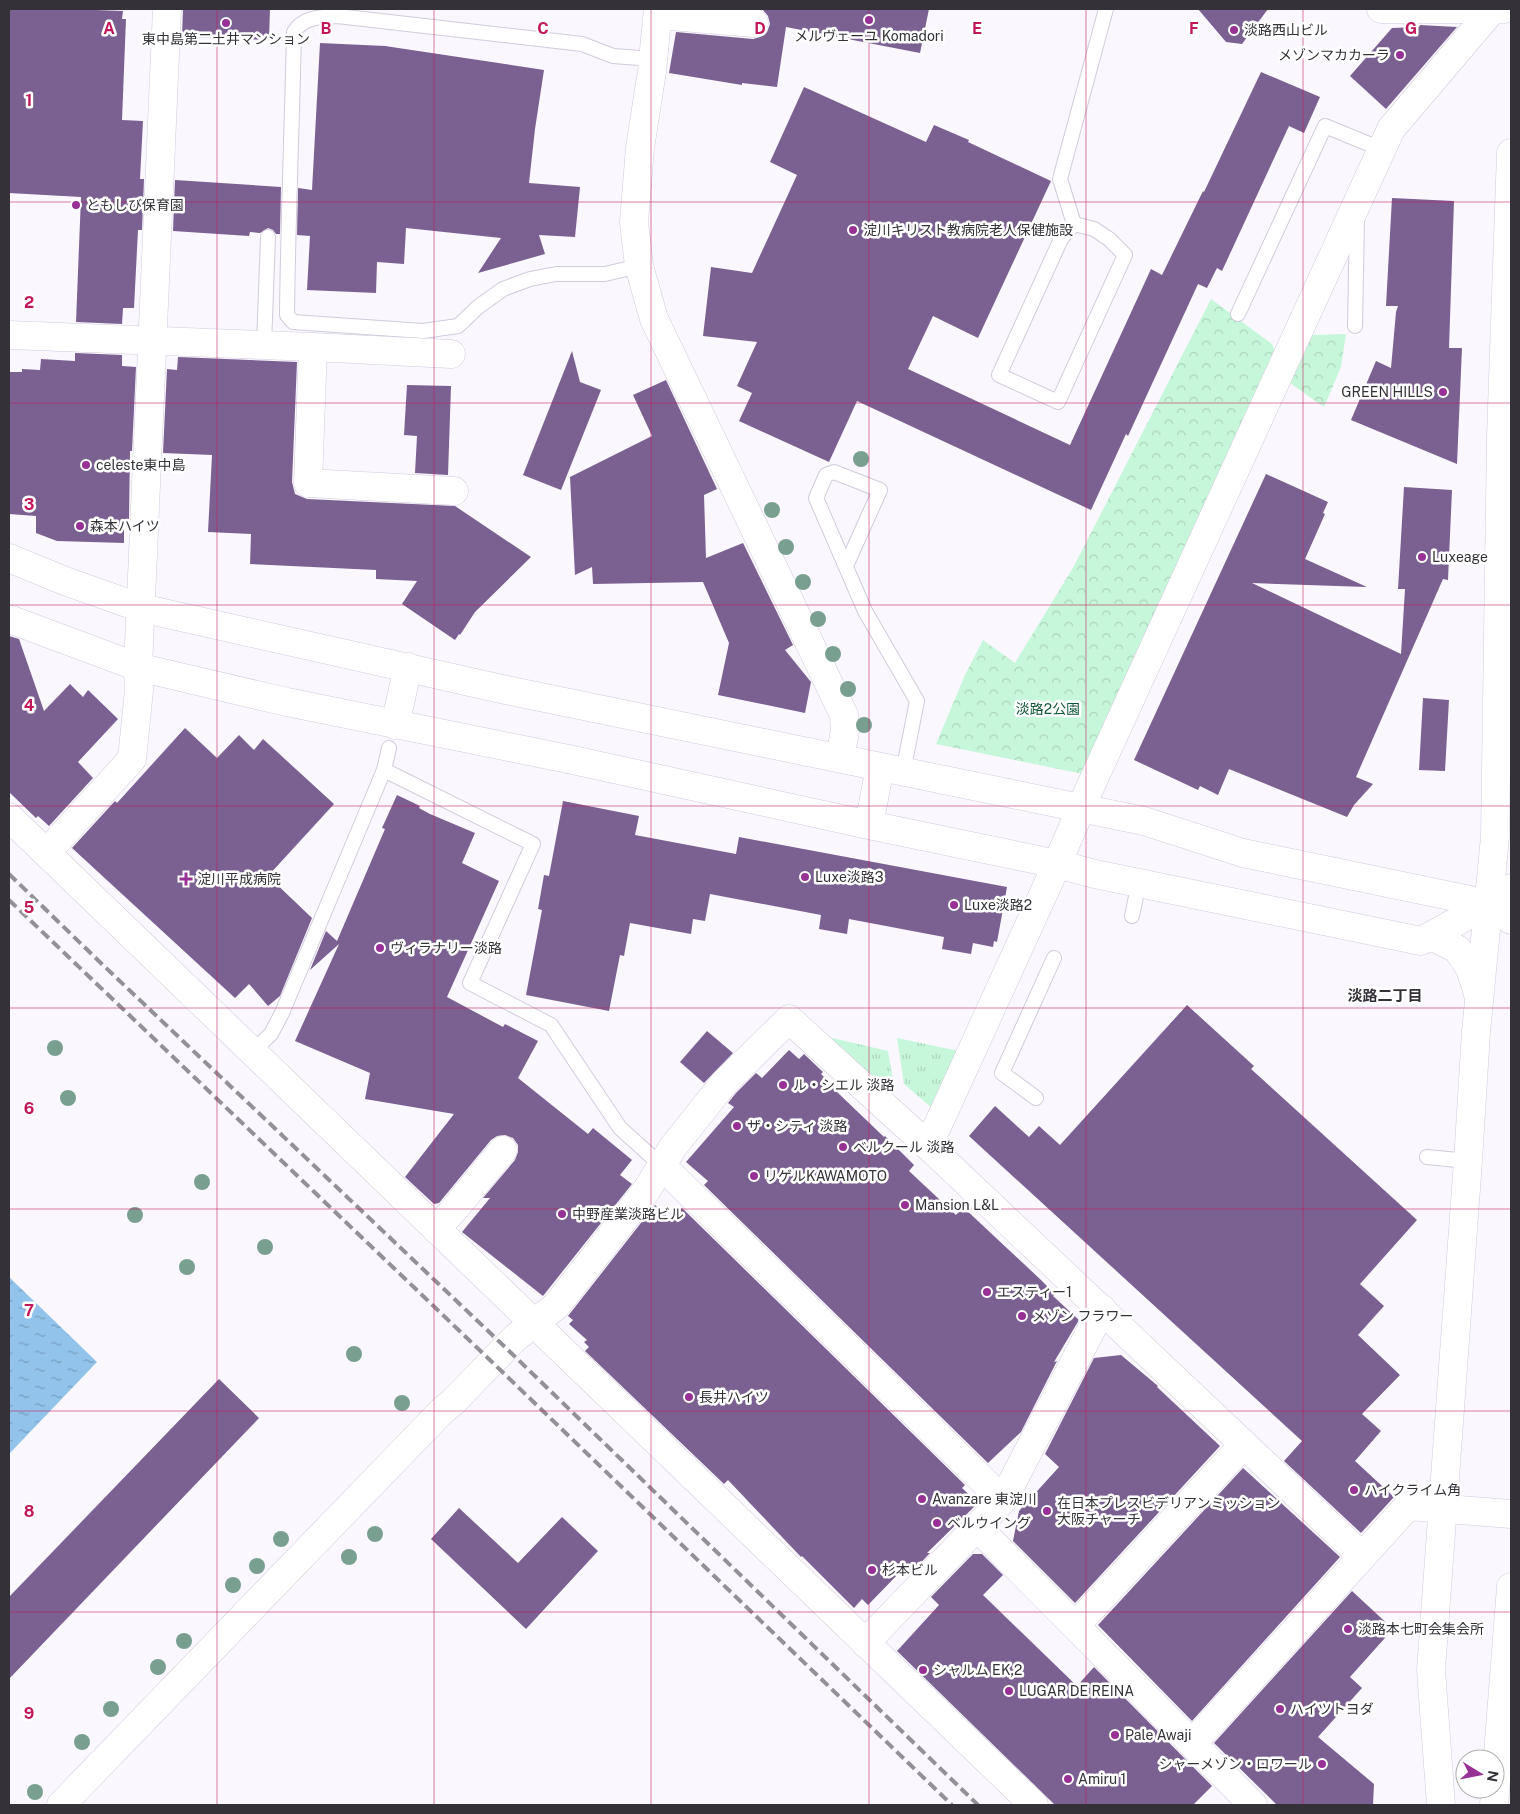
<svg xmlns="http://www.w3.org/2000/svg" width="1520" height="1814" viewBox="0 0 1520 1814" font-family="'Public Sans','Noto Sans JP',sans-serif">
	<defs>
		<pattern id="grass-tufts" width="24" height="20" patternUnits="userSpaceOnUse" patternTransform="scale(1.25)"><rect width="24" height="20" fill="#c7f7da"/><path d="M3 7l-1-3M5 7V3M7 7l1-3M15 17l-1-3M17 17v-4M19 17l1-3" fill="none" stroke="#acd4bc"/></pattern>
		<pattern id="park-crowns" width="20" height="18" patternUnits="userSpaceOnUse" patternTransform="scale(1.25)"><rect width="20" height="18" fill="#c7f7da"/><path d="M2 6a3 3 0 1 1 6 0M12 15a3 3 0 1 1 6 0" fill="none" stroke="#acd4bc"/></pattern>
		<pattern id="water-ripples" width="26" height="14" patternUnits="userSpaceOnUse" patternTransform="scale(1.25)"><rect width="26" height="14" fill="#91c3eb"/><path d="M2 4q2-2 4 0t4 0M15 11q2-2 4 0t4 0" fill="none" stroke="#779fbf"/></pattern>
	</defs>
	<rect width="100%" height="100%" fill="#faf7fe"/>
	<path fill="url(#grass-tufts)" d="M828,1037L888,1051L894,1086L889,1091Z
		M897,1038L959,1051L933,1109L904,1084Z"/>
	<path fill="url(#park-crowns)" d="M1211,299L1272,344L1276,354L1083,774L936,744L965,675L983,640L1015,663L1074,566Z
		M1346,334L1341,367L1324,407L1290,383L1313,335Z"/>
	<path fill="url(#water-ripples)" d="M9,1277L97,1362L9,1454Z"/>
	<path fill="#7b6191" d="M9,9H68L123,11L122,19H126L122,120L143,121L140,179H144L142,230H138L134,308H123L122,324L76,322L81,197L9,193Z
		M183,9H270L269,40L182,37Z
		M759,9H929L920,53L786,27L777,87L742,83V85L669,73L676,32L753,39L760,37L767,32L770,24L768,16L763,10Z
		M1198,9H1268L1242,44L1226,42Z
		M1420,25L1457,27L1386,109L1350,76L1392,28L1419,27Z
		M320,43L385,46L544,70L535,129L529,183L580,187L575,237L539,235L545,254L478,273L501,238L406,228L404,264L377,262L376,293L307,290L310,236L297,235L298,188L312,190Z
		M1261,72L1320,97L1304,133L1289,126L1222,271L1217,268L1207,288L1198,284L1128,436L1126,434L1091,510L857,401L829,462L739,421L752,393L737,386L757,342L703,336L711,267L752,273L797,175L770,162L804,87L926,142L934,125L969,140L968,142L1051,181L978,338L933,316L908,369L1070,445L1151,269L1162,275L1203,191L1204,192Z
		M175,180L281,187L280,234H276L273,230L268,228L260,233L250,232L249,236L173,231Z
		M1392,198L1454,201L1449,348H1462L1457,464L1351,420L1376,361L1391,368L1396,312L1398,306H1386Z
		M572,351L580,382L601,390L561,490L523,475Z
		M75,353L122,355V366L136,367L132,451H130L129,519H124V543L57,541L36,533V516L9,514V372H22V369L40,370L41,359L75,361Z
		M178,357L297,362L292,482L295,494L307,499L455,506L531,557L475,612L460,635L459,634L455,640L402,604L417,581L376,579V570L250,564L251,534L208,532L212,455L163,453L167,369L177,370Z
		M666,380L717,489L704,495L706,558L743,543L793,645L785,650L811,682L805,713L718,695L729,643L703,582L593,584L592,567L575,575L570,477L652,436L633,395Z
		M407,385L451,386L448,475L415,473L417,436L404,435Z
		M1266,474L1328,502L1323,513L1325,514L1305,559L1367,587L1252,583L1401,654L1405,589H1398L1404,487L1452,490L1448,580L1443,579L1356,777L1373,784L1354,805L1347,817L1229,769L1218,795L1200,786L1198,790L1134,760Z
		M9,636L19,639L44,711L70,684L83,697L88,690L118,719L78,762L93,778L49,826L38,816L36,818L9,792Z
		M1423,698L1449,700L1445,771L1419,770Z
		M185,728L217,758L239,735L254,750L263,739L334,804L268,876L312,918L280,996L268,1006L249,984L235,998L72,848L115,801L117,803Z
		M397,795L420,806L419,808L430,814L475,833L462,863L499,881L447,997L503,1027L505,1024L538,1041L518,1078L588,1134L593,1128L632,1160L620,1175L632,1184L543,1296L462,1232L490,1198H483L515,1160L518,1152V1145L513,1138L505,1135L497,1136L491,1140L439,1203L434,1204L405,1177L454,1114L365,1099L370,1073L295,1041L339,944L310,970L326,931L337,941L385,829L382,828Z
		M563,801L639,816L635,835L736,854L739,837L1007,887L997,942L994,941L993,947L973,943L971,954L942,949L944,937L849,919L847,934L819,929L821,915L710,894L705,921L693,919L691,934L630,923L624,956L620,955L609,1011L526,995L542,910L538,909L544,875L549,876Z
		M1187,1005L1254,1066L1251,1069L1417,1220L1360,1284L1384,1306L1358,1335L1400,1375L1362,1414L1381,1431L1355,1461L1394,1497L1361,1533L1284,1461L1302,1441L969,1136L995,1106L1029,1137L1039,1126L1060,1145Z
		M707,1031L733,1053L704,1083L680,1062Z
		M789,1050L799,1059L804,1054L823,1072L821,1074L838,1091L837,1092L884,1137L885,1136L914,1165L909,1171L956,1215L963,1207L1041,1280L1055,1294L1053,1296L1079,1320L1054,1362L1057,1361L1021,1432L988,1463L704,1185L708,1181L686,1162L734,1107L728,1103L736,1093L756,1073L762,1078Z
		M655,1205L671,1220L682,1208L965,1485L962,1488L978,1503L927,1553H930L909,1575L903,1569L868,1605L862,1599L854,1608L802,1556L801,1557L728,1480L724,1484L585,1351L589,1347L584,1342L587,1340L569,1324L573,1320L568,1316Z
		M1121,1355L1158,1386L1157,1387L1220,1446L1075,1603L1013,1541L1019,1511L1059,1467L1045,1454L1094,1358Z
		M219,1379L259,1418L9,1679V1597Z
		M1243,1468L1340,1557L1192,1721L1098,1625Z
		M459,1508L518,1563L562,1517L598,1551L526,1629L431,1539Z
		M973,1554H982L1003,1575L983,1595L1077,1686L1094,1667L1212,1786L1193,1805H1055L897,1651L939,1605L931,1597Z
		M1352,1591L1393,1629L1350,1677L1362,1688L1318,1737L1374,1784L1373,1805H1277L1214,1743Z"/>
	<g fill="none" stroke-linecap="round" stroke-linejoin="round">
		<defs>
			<path id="service" d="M1074,224L1094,229L1109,239L1125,255L1058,402L999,375L1061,239Z
				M1074,224L1060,179L1106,9
				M639,266L605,274H556L530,279L503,289L478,307L458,326L423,331L293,322L287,315C288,221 292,127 294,32C303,17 320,17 337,16L582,44L613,56L653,59
				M1238,314L1325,126L1381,149
				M1355,326L1357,219
				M264,345L268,237
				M846,566L880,490L834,472L826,475L816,498L865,611L917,701L903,772
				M384,770L533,844L470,983L551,1025L620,1128L662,1166
				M1132,916L1139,882
				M253,1051L271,1034L282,1013L384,770L389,748
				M1036,1098L1002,1073L1054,958
				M1427,1157L1468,1161"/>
			<path id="minor" d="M658,9L652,71L640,148L634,222L639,266L654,319L844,715L845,731L840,757
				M1381,9H1504
				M658,15L754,23
				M9,335L313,347L451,354
				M313,347L308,483L454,491
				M9,558L65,581L141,608L506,690L1144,821L1243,853L1489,904L1511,920
				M9,619L138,667L180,677L287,702L573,760L869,825L1057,864L1095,874L1421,941L1489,904L1511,888
				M395,725L408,667
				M9,817L1034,1805
				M869,825L880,767
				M47,852L132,759L139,690L138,667L167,9
				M1431,936L1457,949L1470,968L1478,994
				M925,1143L937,1127L1057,864L1092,783L1391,129L1492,10
				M662,1166L1003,1500
				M436,1229L451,1213L503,1150
				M978,1528L1253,1805
				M1076,1625L1244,1444
				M865,1643L1003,1500L1102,1309
				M1192,1744L1408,1506L1511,1514
				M61,1805L442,1411L453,1402L515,1338L556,1306L646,1191L673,1147L724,1083L789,1019L925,1143L1362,1556
				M1441,1805L1431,1670L1468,1161L1476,1032L1495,837L1501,436L1511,153
				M1494,1805L1511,1587"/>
		</defs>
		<use href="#service" stroke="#d2cbdc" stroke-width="16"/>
		<use href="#minor" stroke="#d2cbdc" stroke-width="29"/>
		<use href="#service" stroke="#fff" stroke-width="14"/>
		<use href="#minor" stroke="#fff" stroke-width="28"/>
		<path stroke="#939097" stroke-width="4" stroke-dasharray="10 5" stroke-linecap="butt" d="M9,874L105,967L506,1348L978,1805
			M9,900L492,1362L952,1805"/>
	</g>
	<g fill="#799f91">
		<circle cx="861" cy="459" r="8"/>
		<circle cx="772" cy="510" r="8"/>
		<circle cx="786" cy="547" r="8"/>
		<circle cx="803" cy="582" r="8"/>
		<circle cx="818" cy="619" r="8"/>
		<circle cx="833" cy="654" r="8"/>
		<circle cx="848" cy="689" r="8"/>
		<circle cx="864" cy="725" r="8"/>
		<circle cx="55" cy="1048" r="8"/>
		<circle cx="68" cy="1098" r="8"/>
		<circle cx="202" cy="1182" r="8"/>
		<circle cx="135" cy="1215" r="8"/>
		<circle cx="265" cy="1247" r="8"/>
		<circle cx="187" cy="1267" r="8"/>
		<circle cx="354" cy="1354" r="8"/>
		<circle cx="402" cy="1403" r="8"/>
		<circle cx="375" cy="1534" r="8"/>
		<circle cx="281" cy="1539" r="8"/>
		<circle cx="349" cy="1557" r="8"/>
		<circle cx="257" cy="1566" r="8"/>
		<circle cx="233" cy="1585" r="8"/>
		<circle cx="184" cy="1641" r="8"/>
		<circle cx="158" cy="1667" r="8"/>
		<circle cx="111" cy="1709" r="8"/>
		<circle cx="82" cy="1742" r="8"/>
		<circle cx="35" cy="1792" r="8"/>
	</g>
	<path fill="none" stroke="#c2185b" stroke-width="1" stroke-opacity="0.55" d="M217,9V1805M434,9V1805M651,9V1805M869,9V1805M1086,9V1805M1303,9V1805M9,202H1511M9,403H1511M9,605H1511M9,806H1511M9,1008H1511M9,1209H1511M9,1411H1511M9,1612H1511"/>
	<g fill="#983196" stroke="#fff" stroke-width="2">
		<circle cx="869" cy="20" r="5"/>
		<circle cx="226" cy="23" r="5"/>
		<circle cx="1234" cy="30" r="5"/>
		<circle cx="1400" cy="55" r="5"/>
		<circle cx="76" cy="205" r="5"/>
		<circle cx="853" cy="230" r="5"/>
		<circle cx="1443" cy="392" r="5"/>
		<circle cx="86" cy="465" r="5"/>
		<circle cx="80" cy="526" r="5"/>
		<circle cx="1422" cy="557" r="5"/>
		<circle cx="805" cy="877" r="5"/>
		<path d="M183.5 871.5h5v5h5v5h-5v5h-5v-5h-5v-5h5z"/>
		<circle cx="954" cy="905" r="5"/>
		<circle cx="380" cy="948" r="5"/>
		<circle cx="783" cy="1085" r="5"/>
		<circle cx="737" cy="1126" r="5"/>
		<circle cx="843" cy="1147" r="5"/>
		<circle cx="754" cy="1176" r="5"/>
		<circle cx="905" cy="1205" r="5"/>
		<circle cx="562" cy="1214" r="5"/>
		<circle cx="987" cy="1292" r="5"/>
		<circle cx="1022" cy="1316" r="5"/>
		<circle cx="689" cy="1397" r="5"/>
		<circle cx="1354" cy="1490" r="5"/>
		<circle cx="922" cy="1499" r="5"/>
		<circle cx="1047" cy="1511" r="5"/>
		<circle cx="937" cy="1523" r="5"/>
		<circle cx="872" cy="1570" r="5"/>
		<circle cx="1348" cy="1629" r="5"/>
		<circle cx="923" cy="1670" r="5"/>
		<circle cx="1009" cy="1691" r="5"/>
		<circle cx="1280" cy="1709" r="5"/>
		<circle cx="1115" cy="1735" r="5"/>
		<circle cx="1322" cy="1764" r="5"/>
		<circle cx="1068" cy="1779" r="5"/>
	</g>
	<g text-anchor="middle" stroke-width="5" stroke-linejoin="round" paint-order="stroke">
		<g font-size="14" fill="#343138" stroke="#fff" text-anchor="start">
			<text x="1244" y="35">淡路西山ビル</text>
			<text x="869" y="41" text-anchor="middle">メルヴェーユ Komadori</text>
			<text x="226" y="44" text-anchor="middle">東中島第二土井マンション</text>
			<text x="1390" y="60" text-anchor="end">メゾンマカカーラ</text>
			<text x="86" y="210">ともしび保育園</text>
			<text x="863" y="235">淀川キリスト教病院老人保健施設</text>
			<text x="1433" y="397" text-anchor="end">GREEN HILLS</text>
			<text x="96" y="470">celeste東中島</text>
			<text x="90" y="531">森本ハイツ</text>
			<text x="1432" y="562">Luxeage</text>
			<text x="815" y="882">Luxe淡路3</text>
			<text x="197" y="884">淀川平成病院</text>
			<text x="964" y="910">Luxe淡路2</text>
			<text x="390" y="953">ヴィラナリー淡路</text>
			<text x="793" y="1090">ル・シエル 淡路</text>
			<text x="747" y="1131">ザ・シティ 淡路</text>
			<text x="853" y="1152">ベルクール 淡路</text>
			<text x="764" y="1181">リゲルKAWAMOTO</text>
			<text x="915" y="1210">Mansion L&amp;L</text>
			<text x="572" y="1219">中野産業淡路ビル</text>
			<text x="997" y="1297">エスティー1</text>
			<text x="1032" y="1321">メゾン フラワー</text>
			<text x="699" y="1402">長井ハイツ</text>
			<text x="1364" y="1495">ハイクライム角</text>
			<text x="932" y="1504">Avanzare 東淀川</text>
			<text x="1057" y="1508">在日本プレスビデリアンミッション<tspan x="1057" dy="16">大阪チャーチ</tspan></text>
			<text x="947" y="1528">ベルウイング</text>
			<text x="882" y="1575">杉本ビル</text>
			<text x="1358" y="1634">淡路本七町会集会所</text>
			<text x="933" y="1675">シャルム EK,2</text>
			<text x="1019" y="1696">LUGAR DE REINA</text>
			<text x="1290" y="1714">ハイツトヨダ</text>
			<text x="1125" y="1740">Pale Awaji</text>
			<text x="1312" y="1769" text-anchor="end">シャーメゾン・ロワール</text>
			<text x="1078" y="1784">Amiru 1</text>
		</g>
		<g font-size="14" fill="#105737" stroke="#fff">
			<text x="1048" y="714">淡路2公園</text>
		</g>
		<g font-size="15" font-weight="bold" fill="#343138" stroke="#fff">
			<text x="1385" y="1001">淡路二丁目</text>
		</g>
	</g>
	<g font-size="16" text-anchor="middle" font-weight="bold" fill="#c2185b" stroke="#fff" stroke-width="5" stroke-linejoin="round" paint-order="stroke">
		<text x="109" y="34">A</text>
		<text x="326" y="34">B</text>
		<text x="543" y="34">C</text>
		<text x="760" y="34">D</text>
		<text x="977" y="34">E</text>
		<text x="1194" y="34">F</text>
		<text x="1411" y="34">G</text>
		<text x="29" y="106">1</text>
		<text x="29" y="308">2</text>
		<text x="29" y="510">3</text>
		<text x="29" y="711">4</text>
		<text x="29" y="913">5</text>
		<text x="29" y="1114">6</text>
		<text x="29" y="1316">7</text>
		<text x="29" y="1517">8</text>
		<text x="29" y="1719">9</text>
	</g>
	<rect width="1520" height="1814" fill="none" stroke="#343138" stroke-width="20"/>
	<g transform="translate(1480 1774) rotate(100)"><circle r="24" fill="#ffffff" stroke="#aeadaf"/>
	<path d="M0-4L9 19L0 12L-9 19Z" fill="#983196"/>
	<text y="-8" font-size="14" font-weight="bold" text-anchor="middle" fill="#343138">N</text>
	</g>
</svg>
